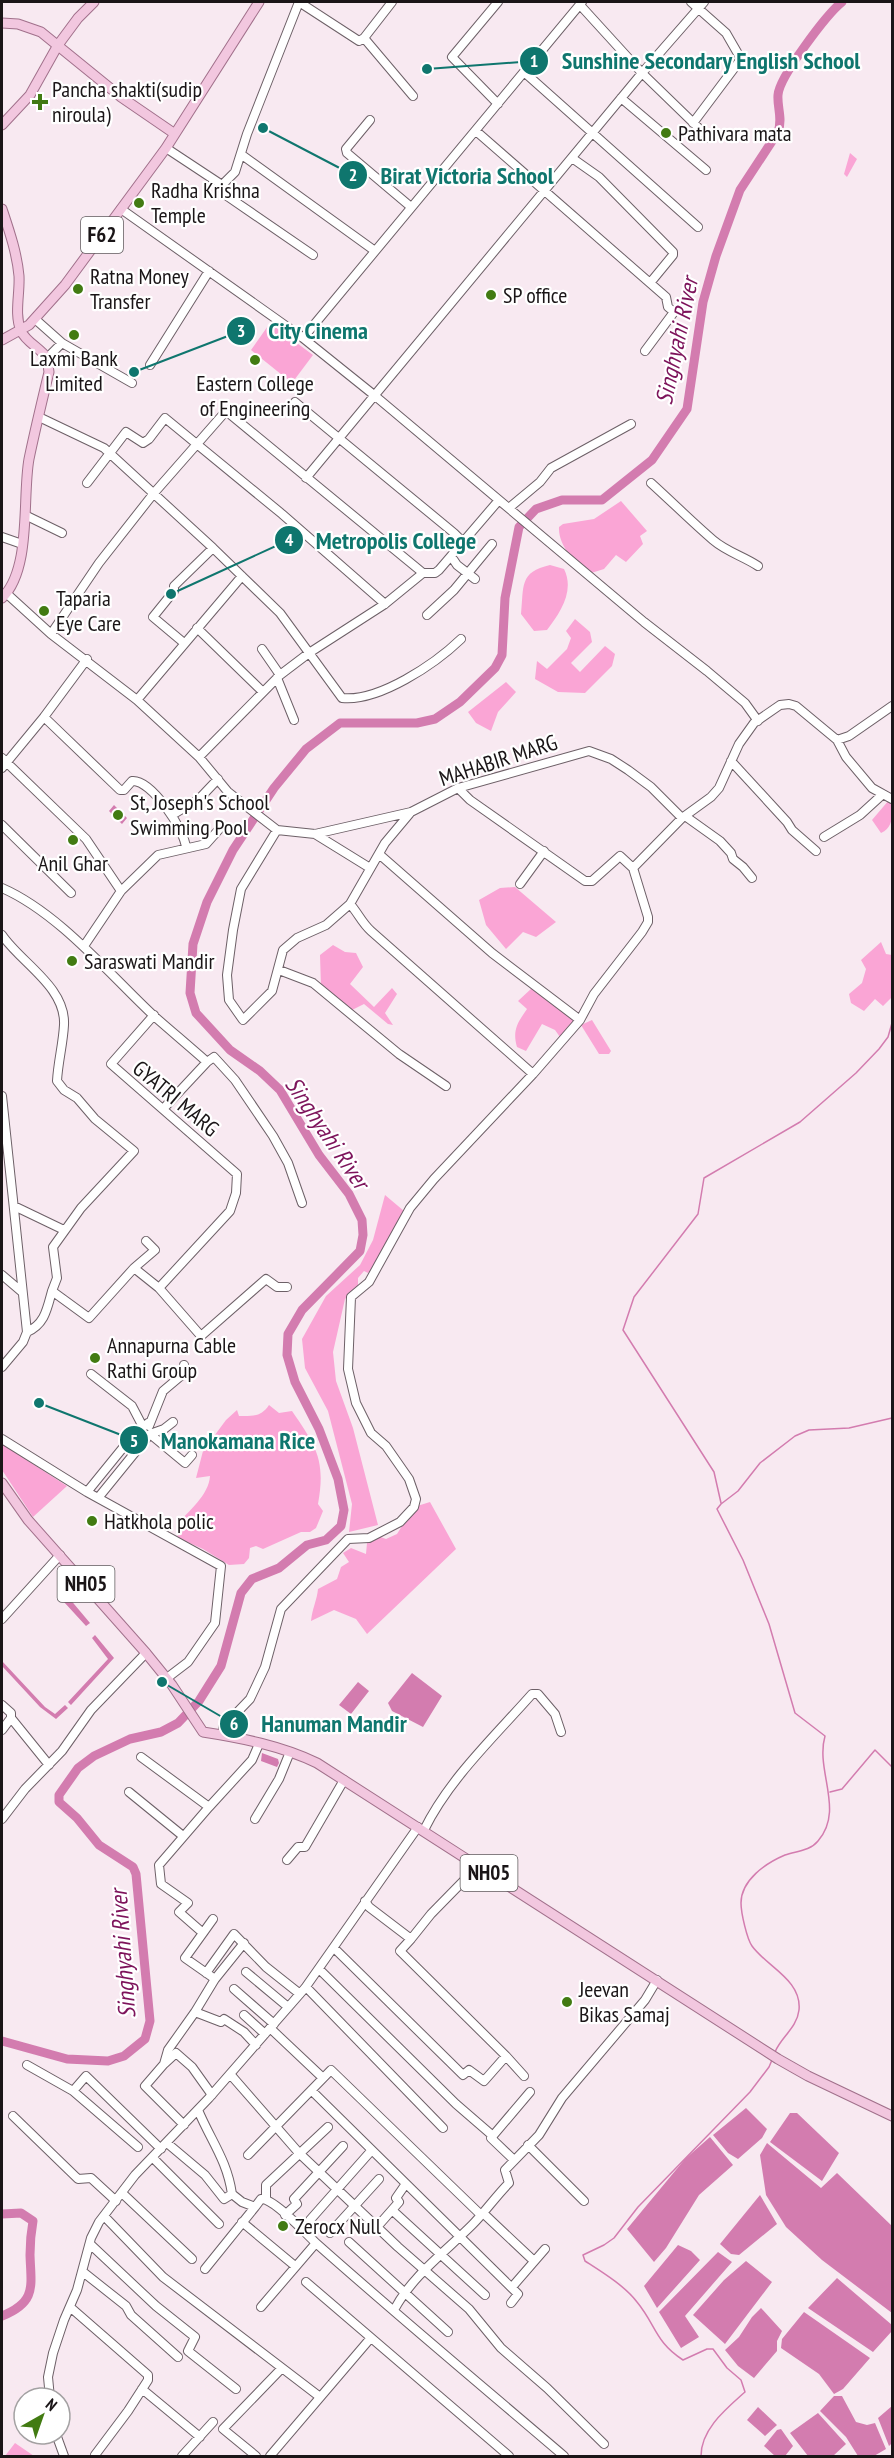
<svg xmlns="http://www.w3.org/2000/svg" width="894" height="2458" viewBox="0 0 894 2458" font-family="'PT Sans Narrow',sans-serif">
	<rect width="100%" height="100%" fill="#f8e9f1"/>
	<path fill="#faa5d5" d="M850,153L857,159L847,177L844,174Z
		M270,323L313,355L292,383L251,350Z
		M621,501L647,531L640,536L643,544L626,562L616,555L604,569L588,574C576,562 558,547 559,527L563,524L594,519Z
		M550,565L564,569C575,591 560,613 547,630L534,631L521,614C524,586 519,572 550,565Z
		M575,619L590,632L592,642L571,663L580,672L605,646L615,654L612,666L585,693L558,692L535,679L537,661L547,669L567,649L571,638L566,631Z
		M506,682L516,692L498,712L491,731L476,723L468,712Z
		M889,800L892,802C892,815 894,827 881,833L872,820Z
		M515,887L556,922L536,937L523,932L506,949L486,925L479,900L500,888Z
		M881,942L886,954L892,955V997L883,1006L875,999L864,1011L851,1003L849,994L862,983L866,969L861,960Z
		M333,945L345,952L356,953L363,967L350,984L374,1007L392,988L397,994L385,1013L393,1025L388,1024L364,1004L352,1010L321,987L320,955Z
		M532,988L574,1020L560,1037L555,1030L542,1024L526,1051L517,1047C512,1030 518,1022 527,1009L518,1001Z
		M592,1020L611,1051L609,1054H599L581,1025Z
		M385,1195L404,1211L376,1263L368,1273L364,1271L358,1278V1285L345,1299L333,1352L336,1381L353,1428L378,1525L349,1532L352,1504L328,1411L305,1368L302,1339L326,1296L360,1265L373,1240Z
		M269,1405L279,1413L292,1411C316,1446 326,1460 318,1504L323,1511L316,1528L310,1532H301L263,1549L256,1546L250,1548L249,1558L244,1564L229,1565L203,1549L178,1538L176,1525C188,1512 209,1495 210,1476L196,1478L203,1451L226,1420L237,1410L239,1416C253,1416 261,1417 269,1405Z
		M2,1444L67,1486L33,1517L2,1470Z
		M430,1502L456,1549L367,1634L356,1619L334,1610L311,1621C312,1609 317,1600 318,1589L337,1579L341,1567L349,1562L343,1553L351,1548L366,1554L367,1543L375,1535L386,1539L397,1534L414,1507Z
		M15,2443L34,2456H5Z"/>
	<path fill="#d37caf" d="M114,805L127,818L122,824L109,811Z
		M69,1598L90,1623L86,1626L64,1602Z
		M95,1635L114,1658L71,1705L68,1702L108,1659L92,1638Z
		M2,1661L45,1707L55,1714L65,1705L68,1708L56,1719L40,1707L2,1666Z
		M412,1673L442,1696L423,1727L392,1711L388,1703Z
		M358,1682L369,1691L351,1714L339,1705Z
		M262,1753L278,1759L279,1763L277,1767L261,1761Z
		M746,2108L767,2129L762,2138L738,2159L728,2153L713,2135Z
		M790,2113H797L839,2153L822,2181L770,2142Z
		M710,2137L733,2165L699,2195L666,2248L654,2262L627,2229L685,2159Z
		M767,2143L821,2188L837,2173L892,2226V2313L822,2260L786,2227L766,2195L760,2155Z
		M760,2195L777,2224L739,2255L731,2254L720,2244Z
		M678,2245L691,2251L700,2260L657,2308L644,2286Z
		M718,2252L732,2262L685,2316L699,2337L681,2348L659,2312Z
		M746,2261L772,2282L725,2344L693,2315L724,2280Z
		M837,2278L892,2325V2331L873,2352L808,2308Z
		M761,2308L782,2331L777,2341V2351L754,2378L738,2366L725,2350L739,2337L752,2317Z
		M804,2312L870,2358L843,2389L834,2394L819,2374L781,2348L782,2339Z
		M834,2396H842L856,2422L867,2425L875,2423L886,2449L874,2456H858L846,2437L820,2411Z
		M892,2406V2443L889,2446L878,2418Z
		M758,2407L777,2425L765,2436L747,2420Z
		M818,2413L846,2444L833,2456H808L790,2433Z
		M781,2429L793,2446L785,2456H775L764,2446L777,2430Z"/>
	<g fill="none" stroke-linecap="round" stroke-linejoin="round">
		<path stroke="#d37caf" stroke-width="1.5" d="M721,1503L714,1472L623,1330L634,1297L698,1214L704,1178L800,1122L856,1073L879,1049L888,1037L892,1023
			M830,1792L842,1789L875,1750L892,1767
			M775,2052C781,2037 797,2028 799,2010C802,1980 767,1967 752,1946C747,1939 741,1913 741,1903C741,1880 766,1863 785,1855C796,1851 810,1851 818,1841C845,1810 815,1771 825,1736L795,1713L769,1624L743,1560L717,1509L721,1504L738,1491L760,1463L795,1436L809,1430L849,1428L892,1418
			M701,2456C701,2429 726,2409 745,2392L741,2380L727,2368L713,2349H707L683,2360C655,2342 656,2325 637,2302C625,2286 602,2272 585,2261L583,2255L604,2245L614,2238L638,2207L750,2092L769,2067L772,2060"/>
		<path stroke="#d37caf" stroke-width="9" d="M2,2041L67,2059L108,2061L124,2056L145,2039L150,2021L136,1874L133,1867L99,1845L77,1818L59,1802V1795L78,1768L94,1756L130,1739L161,1732L178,1723L199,1701L221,1666L241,1593L252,1579L279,1568L307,1545L326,1540L341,1526L344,1510L338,1479L319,1429L295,1382L287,1355L288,1334L302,1310L360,1251L363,1235L362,1220L349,1194L319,1155L280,1090L260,1071L230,1050L196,1013L190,993L193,944L207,902L233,850L274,788L306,749L340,723H417L435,719L460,702L495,668L502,655L505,598L519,527L536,509L562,500H602L652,460L687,409L703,302L716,256L740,190L778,132C783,118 777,108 778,95C779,77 827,14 842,2
			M2,2214L21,2213L33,2221C31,2232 30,2244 30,2255C31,2286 37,2302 2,2316"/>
		<defs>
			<path id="minor" d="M299,2L359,41L364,38L392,2
				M498,2L452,57L498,104
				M691,2L726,33L741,59L693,123
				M580,5L642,73L709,138
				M364,38L413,96
				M524,72L698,227
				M621,98L706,170
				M370,120L346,149L347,153L411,207
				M476,131L666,297L668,307L674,312L645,351
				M166,148L222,185L227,196L313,255
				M242,155L375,251
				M572,158L599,177L673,252V255L650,283
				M222,185L235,172L247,134L299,2
				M121,209L303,338L374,395L644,622L707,671L745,703L758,721
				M35,319L62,343
				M303,338L582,2
				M47,358L62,343L132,383
				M150,365L209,271
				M295,402L454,533L463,542
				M39,417L104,448L213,548L280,613L342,698C379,702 435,664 461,639
				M306,478L642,73L704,2
				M87,483L126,432L143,443L149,439L165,418L282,514L385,604
				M651,483C672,502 692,522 713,540C727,552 743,556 758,566
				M509,508L540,482L551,468L631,424
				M27,516L62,533
				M2,537L22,544
				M451,556L457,565L475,579
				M6,593L51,634L137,700L199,757L228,792L277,830L315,834L411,812L458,788L589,751L611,759L628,770L651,787L682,818
				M427,615L454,590L492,544
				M197,628L263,692
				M51,634L99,563L154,493L226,411L423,573
				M184,643L153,617L174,591V586L213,548
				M262,649L280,675
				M277,678L294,720
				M137,700L242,576
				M44,717L120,790H124L132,781C151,779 185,830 186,848
				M837,740L849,736L892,706
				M199,757L280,675L309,653L385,604L423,573H435L439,570L499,500
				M2,758L86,839L121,891
				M731,761L787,822L792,830L816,851
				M2,768L44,717L87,659
				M458,788L470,800L585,881H592L620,856L633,868
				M172,815L199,799L218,779
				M685,816L720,841L731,853L733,859L743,867L752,878
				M2,825L71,893
				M277,830L241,889L233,930L227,975L229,1000L243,1020L272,991L283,950L297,938L326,925L350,904L385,843L411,812
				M315,834L370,868
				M824,837L860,815L883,794
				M379,854L492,953L580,1020
				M520,884L544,851
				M2,888C59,913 109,974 154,1016C171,1031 189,1046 207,1062
				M350,904C358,913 362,923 371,931L533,1074
				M2,935C21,963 66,987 64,1025C63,1044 58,1062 57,1081L64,1090L77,1098L95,1119L134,1151L81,1208L53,1247L57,1278L52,1291
				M84,946L121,891L158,855L206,844L222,826
				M279,970L313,983L399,1054L446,1086
				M154,1015L111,1064L237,1174L236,1193L230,1211L159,1288
				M2,1096L27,1332L23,1342L2,1367
				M164,1108L207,1062L214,1057L235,1080L273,1136L288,1163L302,1203
				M14,1206L64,1230
				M134,1268L159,1288L201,1336L266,1279L277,1287H287
				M2,1275L22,1292
				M27,1332C45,1324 47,1309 52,1291L89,1318L134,1268L155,1250L146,1241
				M91,1374L132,1406L143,1427L148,1423
				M149,1426L163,1391L182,1375L184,1365
				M150,1434L164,1429L173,1422
				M2,1439L87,1492L221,1566L215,1623L188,1662L167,1678
				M87,1492L126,1444
				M98,1498L150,1434L185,1463L192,1455
				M2,1619L60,1555
				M2,1705L11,1713V1718L49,1765
				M2,1730L11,1718
				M226,1736L223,1727L250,1699L265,1667L281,1609L348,1539L369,1538L400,1522L414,1507L416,1499L409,1479L386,1446L371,1433L356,1403L348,1369L351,1297L369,1282L410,1208L434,1179L533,1074L580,1020L594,994L642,932L648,922V917L633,868L682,818L711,797L719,788L739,744L754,723L780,705L789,704L796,706L837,740L846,757L872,788L892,799
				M141,1757L209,1807L159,1865L161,1884L188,1903L179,1912L203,1933L185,1958L215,1979L195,2012L221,2022L224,2019L244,2032L256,2045
				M129,1792L183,1836
				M209,1807L252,1760L259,1744
				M2,1819L25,1789L62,1751L91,1710L146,1653
				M255,1819L279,1779L290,1752
				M424,1830C449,1779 494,1737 532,1694H538L555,1714L561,1732
				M287,1860L298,1847H305L344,1780
				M365,1901L369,1907L411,1939L400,1951L506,2056L524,2076
				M203,1933L213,1919
				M411,1939L431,1914L478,1866
				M334,1948L463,2075L469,2070L484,2081L506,2056
				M319,1969L456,2104L493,2136
				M246,1972L288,2007
				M206,1973L234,1934L266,1967L300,1994
				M215,1979L244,1943
				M306,1987L443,2128
				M234,1989L274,2024
				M195,2012L168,2050L164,2064L176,2053L192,2067L212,2095
				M244,2015L265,2034
				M270,2028L323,2078
				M164,2064L145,2086L184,2125
				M27,2065L73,2091L138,2147
				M230,2074L299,2153L398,2247L469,2309L501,2348L547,2388L604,2444
				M73,2091L86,2076L161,2149
				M312,2091L518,2294L511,2303
				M198,2110C211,2141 227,2160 232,2194L242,2202L255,2207L261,2199C274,2198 306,2234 317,2244C398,2316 482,2386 564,2456
				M13,2116L78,2179L91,2178L116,2201
				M167,2143L205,2175L224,2199L232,2194
				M528,2145L584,2201
				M248,2155L331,2070L481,2215
				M153,2158L219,2224
				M514,2160L491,2138L530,2092
				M122,2193L192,2259
				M266,2199V2185L328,2127
				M392,2210L485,2295
				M483,2213L534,2261
				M285,2215L297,2204L294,2199L343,2146
				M104,2216L163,2277L320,2397
				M310,2220L371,2151
				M242,2222L295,2266
				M377,2227L399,2202L396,2198L405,2185
				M330,2233L379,2179
				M349,2242L448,2332
				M90,2244L156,2306L195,2337L188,2351L236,2389
				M205,2269L255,2207
				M83,2272L126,2306L131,2315L178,2357
				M306,2282L509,2456
				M512,2287L545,2249
				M70,2307L148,2375V2380L128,2411L95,2455
				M261,2307L316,2243
				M394,2310C412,2276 445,2252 472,2225C485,2212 496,2196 509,2183L505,2170L539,2135L562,2098L645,2000L657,1980
				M142,2389L200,2437
				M50,2398L48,2377L53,2353L64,2320L77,2290L91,2238L99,2222L135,2175L209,2098L305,1988L418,1827
				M56,2434L64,2456
				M182,2456L213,2422
				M256,2456L223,2429L282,2368
				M270,2456L369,2340"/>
			<path id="major" d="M2,23L18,24L41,32L121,97L175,134
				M2,125L30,95L58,45L78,18L94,2
				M2,209C9,230 17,253 19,276C20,294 14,314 21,331C26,342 40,348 47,358L49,372C42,401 35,430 29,459C22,497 32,569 2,598
				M2,340L29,325L65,285L166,148L259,2
				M2,1483L28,1520L146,1653L172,1685L203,1732C242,1738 282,1746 317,1763L778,2059L808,2076L892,2116"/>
		</defs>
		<use href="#minor" stroke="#6d6067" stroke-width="10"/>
		<use href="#major" stroke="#a1708b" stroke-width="11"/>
		<use href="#minor" stroke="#fff" stroke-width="8"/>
		<use href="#major" stroke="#f2c7df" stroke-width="9"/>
	</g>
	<g fill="#427b12" stroke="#fff" stroke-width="2">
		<path d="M37 93h6v6h6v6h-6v6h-6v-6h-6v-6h6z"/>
		<circle cx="666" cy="133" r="6"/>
		<circle cx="139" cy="203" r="6"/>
		<circle cx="78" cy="289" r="6"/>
		<circle cx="491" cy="295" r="6"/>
		<circle cx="74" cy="335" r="6"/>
		<circle cx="255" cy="360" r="6"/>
		<circle cx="44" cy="611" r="6"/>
		<circle cx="118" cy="815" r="6"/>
		<circle cx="73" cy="840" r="6"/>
		<circle cx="72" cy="961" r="6"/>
		<circle cx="95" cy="1358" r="6"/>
		<circle cx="92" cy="1521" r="6"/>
		<circle cx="567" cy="2002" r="6"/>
		<circle cx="283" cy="2226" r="6"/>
	</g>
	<g text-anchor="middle" stroke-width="4.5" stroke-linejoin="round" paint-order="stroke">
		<g fill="#fff" stroke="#5f5b5d" stroke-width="1.5">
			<rect x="81" y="217" width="42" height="36" rx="4.5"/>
			<rect x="57.5" y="1566" width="57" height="36" rx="4.5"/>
			<rect x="460.5" y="1855" width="57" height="36" rx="4.5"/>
		</g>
		<g font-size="21" font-weight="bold" fill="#1a1517">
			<text x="102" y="242">F62</text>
			<text x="86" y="1591">NH05</text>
			<text x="489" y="1880">NH05</text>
		</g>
		<g font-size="22" fill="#1a1517" stroke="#fff" text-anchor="start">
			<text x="52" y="97">Pancha shakti(sudip<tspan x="52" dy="25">niroula)</tspan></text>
			<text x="678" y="141">Pathivara mata</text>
			<text x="151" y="198">Radha Krishna<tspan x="151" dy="25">Temple</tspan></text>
			<text x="90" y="284">Ratna Money<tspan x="90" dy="25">Transfer</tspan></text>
			<text x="503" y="303">SP office</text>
			<text x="74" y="366" text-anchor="middle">Laxmi Bank<tspan x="74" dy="25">Limited</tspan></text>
			<text x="255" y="391" text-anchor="middle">Eastern College<tspan x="255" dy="25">of Engineering</tspan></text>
			<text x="56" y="606">Taparia<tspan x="56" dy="25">Eye Care</tspan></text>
			<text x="130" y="810">St, Joseph's School<tspan x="130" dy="25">Swimming Pool</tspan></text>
			<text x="73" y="871" text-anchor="middle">Anil Ghar</text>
			<text x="84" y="969">Saraswati Mandir</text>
			<text x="107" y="1353">Annapurna Cable<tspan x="107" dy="25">Rathi Group</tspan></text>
			<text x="104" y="1529">Hatkhola polic</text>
			<text x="579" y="1997">Jeevan<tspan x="579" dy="25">Bikas Samaj</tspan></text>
			<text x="295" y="2234">Zerocx Null</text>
		</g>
		<g font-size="22" fill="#1a1517" stroke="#fff">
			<text transform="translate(498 760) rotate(-18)" y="8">MAHABIR MARG</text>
			<text transform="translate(176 1098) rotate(40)" y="8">GYATRI MARG</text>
		</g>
		<g font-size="24" font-style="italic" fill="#7d135b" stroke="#fff">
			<text transform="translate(677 341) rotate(-78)" y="8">Singhyahi River</text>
			<text transform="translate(327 1133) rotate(56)" y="8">Singhyahi River</text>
			<text transform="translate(123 1954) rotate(-94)" y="8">Singhyahi River</text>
		</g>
	</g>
	<path fill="none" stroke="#0f766e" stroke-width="2" d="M427 69L534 61M263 128L353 175M134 372L241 331M171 594L289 540M39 1403L134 1440M162 1682L234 1724"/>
	<g fill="#0f766e" stroke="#fff" stroke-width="2">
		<circle cx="427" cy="69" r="6"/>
		<circle cx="263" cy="128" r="6"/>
		<circle cx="134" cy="372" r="6"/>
		<circle cx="171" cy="594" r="6"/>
		<circle cx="39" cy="1403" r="6"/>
		<circle cx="162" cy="1682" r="6"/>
		<circle cx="534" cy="61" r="15"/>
		<circle cx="353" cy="175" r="15"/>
		<circle cx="241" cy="331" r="15"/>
		<circle cx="289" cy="540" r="15"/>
		<circle cx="134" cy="1440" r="15"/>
		<circle cx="234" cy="1724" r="15"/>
	</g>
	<g font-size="18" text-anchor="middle" font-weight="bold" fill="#fff">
		<text x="534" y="67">1</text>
		<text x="353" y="181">2</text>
		<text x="241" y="337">3</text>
		<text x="289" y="546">4</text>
		<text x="134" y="1447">5</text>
		<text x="234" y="1730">6</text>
	</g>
	<g font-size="24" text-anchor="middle" font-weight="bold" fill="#0f766e" stroke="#fff" stroke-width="4.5" stroke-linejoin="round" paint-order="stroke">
		<text x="711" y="69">Sunshine Secondary English School</text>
		<text x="467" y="184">Birat Victoria School</text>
		<text x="318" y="339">City Cinema</text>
		<text x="396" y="549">Metropolis College</text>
		<text x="238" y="1449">Manokamana Rice</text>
		<text x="334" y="1732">Hanuman Mandir</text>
	</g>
	<rect width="894" height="2458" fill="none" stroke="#1a1517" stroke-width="6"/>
	<g transform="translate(42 2416) rotate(40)"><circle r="28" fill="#ffffff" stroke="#a3a1a2" stroke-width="1.5"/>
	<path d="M0-4.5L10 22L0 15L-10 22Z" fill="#427b12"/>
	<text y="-9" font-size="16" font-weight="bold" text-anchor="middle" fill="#1a1517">N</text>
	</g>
</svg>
